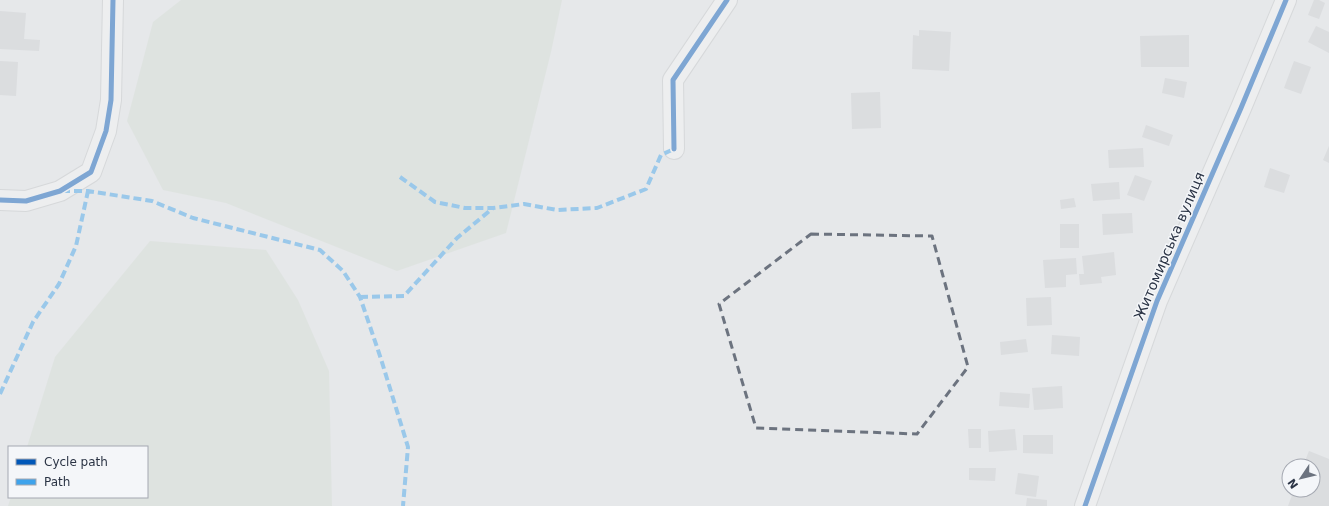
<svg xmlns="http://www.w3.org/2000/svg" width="1329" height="506" viewBox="0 0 1329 506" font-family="'DejaVu Sans',sans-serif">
	<rect width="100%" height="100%" fill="#e6e8ea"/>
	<path fill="#d6ded6" d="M181,0H562L551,52L506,233L397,271L226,203L163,190L127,121L153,22Z
		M150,241L266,250L298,300L329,371L332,506H8L11,497H147V447H27L55,357Z"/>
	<path fill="#ced0d3" d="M1314,0H1319L1325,3L1319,19L1308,15Z
		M0,11L26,13L24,39L40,40L39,51L0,49Z
		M1316,26L1329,32V53L1308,42Z
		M919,30L951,32L949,71L912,69L913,35L919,36Z
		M1189,35V67H1141L1140,36Z
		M0,61L18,62L16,96L0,95Z
		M1294,61L1311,67L1301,94L1284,88Z
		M1165,78L1187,82L1184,98L1162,93Z
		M880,92L881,128L852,129L851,93Z
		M1146,125L1173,135L1169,146L1142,137Z
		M1329,146V163L1323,160Z
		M1143,148L1144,167L1109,168L1108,150Z
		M1270,168L1290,175L1284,193L1264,187Z
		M1135,175L1152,181L1144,201L1127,195Z
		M1119,182L1120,199L1093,201L1091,184Z
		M1074,198L1076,207L1061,209L1060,200Z
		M1132,213L1133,233L1103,235L1102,214Z
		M1060,224H1079V248H1060Z
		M1114,252L1116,275L1101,277L1102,283L1080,285L1079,274H1084L1082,256Z
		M1076,258L1077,274L1066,275V287L1045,288L1043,260Z
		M1051,297L1052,325L1027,326L1026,298Z
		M1052,335L1080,337L1079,356L1051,354Z
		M1026,339L1028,352L1001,355L1000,342Z
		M1062,386L1063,408L1034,410L1032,388Z
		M1000,392L1030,394L1029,408L999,406Z
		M968,429H981V448H969Z
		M1015,429L1017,450L989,452L988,431Z
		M1023,435H1053V454L1023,453Z
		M1309,451L1329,459V506H1288L1294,490H1313V466H1303Z
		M969,468H996L995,481L969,480Z
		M1018,473L1039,476L1036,497L1015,494Z
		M1027,498L1047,500V506H1026Z"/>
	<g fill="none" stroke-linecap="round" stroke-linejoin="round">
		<defs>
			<path id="minor" d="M674,149L673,80L727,0
				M0,200L26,201L60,191L91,172L106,131L111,100L113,0
				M1085,506L1157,301L1241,108L1286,0"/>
		</defs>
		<use href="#minor" stroke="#c4c6c8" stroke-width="22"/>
		<use href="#minor" stroke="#f5f6f7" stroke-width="20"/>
		<path stroke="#3ea3ec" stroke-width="4" stroke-dasharray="8 4" stroke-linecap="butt" d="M400,177L435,202L465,208H493L524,204L557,210L597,208L646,189L661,155L674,149
			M62,191H88L152,201L193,218L320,250L343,271L360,297L381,359L408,447L403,506
			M360,297L404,296L457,238L493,208
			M0,394L33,322L59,284L76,246L88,191"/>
		<defs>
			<path id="cycleway" d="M674,149L673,80L727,0
				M0,200L26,201L60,191L91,172L106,131L111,100L113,0
				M1085,506L1157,301L1241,108L1286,0"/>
		</defs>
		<use href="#cycleway" stroke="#f4f6f9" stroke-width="8"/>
		<use href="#cycleway" stroke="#0057b8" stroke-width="5"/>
	</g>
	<path d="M0 0H1329V506H0ZM811,234L932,236L968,367L917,434L756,428L719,304Z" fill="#e6e8ea" fill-opacity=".55" fill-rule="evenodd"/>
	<path fill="none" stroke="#6c737f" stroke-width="3" stroke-dasharray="8 5" stroke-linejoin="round" d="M811,234L932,236L968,367L917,434L756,428L719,304Z"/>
	<g text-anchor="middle" stroke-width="3" stroke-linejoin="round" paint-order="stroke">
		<g font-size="14" fill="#2b3445" stroke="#f4f6f9">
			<text transform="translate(1169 246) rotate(-67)" y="5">Житомирська вулиця</text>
		</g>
	</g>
	<rect x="8" y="446" width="140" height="52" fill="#f4f6f9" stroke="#a4a8b1"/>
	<rect x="16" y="459" width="20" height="6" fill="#0057b8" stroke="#a4a8b1"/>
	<text x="44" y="466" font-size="12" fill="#2b3445">Cycle path</text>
	<rect x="16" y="479" width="20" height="6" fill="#3ea3ec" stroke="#a4a8b1"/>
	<text x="44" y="486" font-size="12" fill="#2b3445">Path</text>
	<g transform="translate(1301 478) rotate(235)"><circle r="19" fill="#f4f6f9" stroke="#a4a8b1"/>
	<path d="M0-3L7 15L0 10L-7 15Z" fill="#6c737f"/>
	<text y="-6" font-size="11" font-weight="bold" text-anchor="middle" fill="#2b3445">N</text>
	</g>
</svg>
